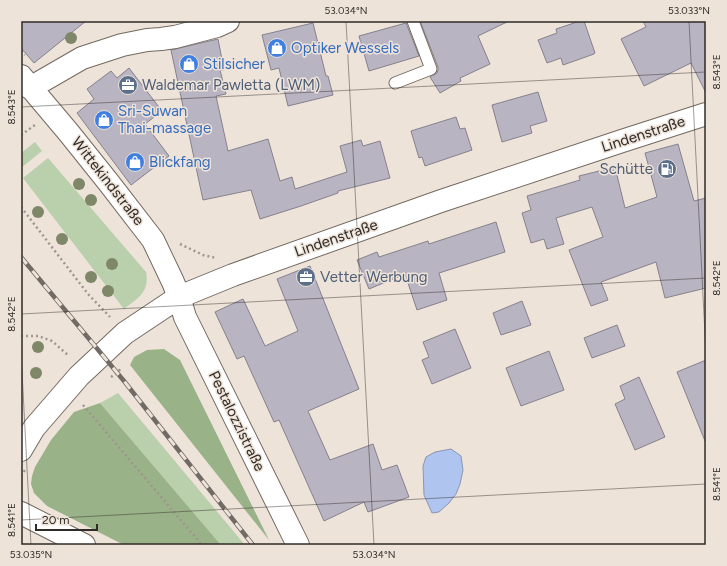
<svg xmlns="http://www.w3.org/2000/svg" width="727" height="566" viewBox="0 0 727 566" font-family="Figtree,sans-serif">
	<rect width="100%" height="100%" fill="#eee3d9"/>
	<path fill="#bacfab" d="M35,142L42,151L21,168V153Z
		M48,158L146,272C150,292 138,298 124,309L23,178Z
		M118,393L245,545H221L100,403Z"/>
	<path fill="#9ab288" d="M164,349L180,360L269,540L130,365L134,357L147,350Z
		M100,403L221,545H124L47,506L34,493L31,484L32,476L35,467L51,440L74,412Z"/>
	<path fill="#afc4ef" stroke="#8996b3" d="M451,449L461,456L463,470L460,484L456,494L449,503L439,512L432,513L424,495L423,466L426,457L435,452Z"/>
	<path fill="#b9b4c1" stroke="#85818d" d="M21,21H86L34,63L21,48Z
		M420,21H509L478,36L490,64L460,78L461,81L440,93L430,77L437,73L438,70V67Z
		M580,21H584L595,53H594V54L563,65L561,58L547,63L538,40L557,33L556,29Z
		M643,21H706V93L691,63L644,86L621,39L646,27Z
		M313,23L326,76H328L333,95L288,106L279,68L271,70L262,35Z
		M406,23L419,56L369,71L359,36Z
		M218,39L224,70H220L226,94L216,96L228,151L268,139L280,181L292,177L295,189L347,172L340,146L361,140L363,146L380,141L390,178L338,191V193L301,206L260,219L251,190L203,200L171,50Z
		M129,68L162,111L145,124L169,156L131,185L77,113L94,99L87,89L111,71L117,78Z
		M538,92L547,121L530,126L532,133L502,142L492,105Z
		M456,117L460,129L465,128L472,150L425,166L422,157L419,158L411,131Z
		M678,144L694,201L706,198V288L665,298L656,262L601,282L608,300L591,306L569,250L603,237L592,207L556,218L564,244L547,249L544,239L531,243L522,213L531,210L527,196L580,180L579,176L615,167L625,208L657,197L645,153Z
		M496,222L505,252L439,273L447,300L417,310L405,274L369,289L357,260L377,252L379,257L428,241L429,244Z
		M310,266L359,389L308,411L330,460L373,444L382,470L397,465L409,497L368,512L364,502L324,521L279,420L274,422L244,356L237,359L215,312L243,299L265,346L298,331L277,279Z
		M522,301L531,325L501,335L493,313Z
		M617,325L625,346L592,358L584,338Z
		M455,329L471,368L432,384L422,360L429,357L423,342Z
		M549,351L564,390L521,406L506,368Z
		M706,360V440L705,441L677,372Z
		M639,377L665,437L635,450L615,404L625,399L620,386Z"/>
	<g fill="none" stroke-linecap="round" stroke-linejoin="round">
		<defs>
			<path id="lane" d="M395,83L431,69L413,21"/>
			<path id="street" d="M21,76L69,133L109,183L153,240L173,282L179,297L185,317L298,545
				M30,88L82,58L122,45L147,40L161,39L175,37L217,26L228,21
				M21,513L84,545"/>
			<path id="secondary" d="M21,450L34,428L79,376L125,333L179,297L233,275L441,201L622,141L706,114"/>
		</defs>
		<use href="#lane" stroke="#736960" stroke-width="13"/>
		<use href="#street" stroke="#736960" stroke-width="24"/>
		<use href="#secondary" stroke="#736960" stroke-width="24"/>
		<path stroke="#9e968e" stroke-width="2.5" stroke-dasharray="2 3" stroke-linecap="butt" d="M21,51L25,55
			M21,135L35,125
			M21,207L88,294L110,317
			M180,244L203,255L216,258
			M21,336H38L52,341L69,356
			M111,377L117,373L122,367
			M83,405L202,545
			M21,476L25,470"/>
		<use href="#lane" stroke="#fff" stroke-width="11"/>
		<use href="#street" stroke="#fff" stroke-width="22"/>
		<use href="#secondary" stroke="#fff" stroke-width="22"/>
		<defs>
			<path id="rail" d="M21,257L124,381L253,545"/>
		</defs>
		<use href="#rail" stroke="#726b65" stroke-width="4.5"/>
		<use href="#rail" stroke="#eee3d9" stroke-width="3" stroke-dasharray="9" stroke-linecap="butt"/>
	</g>
	<g fill="#7f8769">
		<circle cx="71" cy="38" r="6"/>
		<circle cx="79" cy="184" r="6"/>
		<circle cx="91" cy="200" r="6"/>
		<circle cx="38" cy="212" r="6"/>
		<circle cx="62" cy="239" r="6"/>
		<circle cx="112" cy="264" r="6"/>
		<circle cx="91" cy="277" r="6"/>
		<circle cx="108" cy="291" r="6"/>
		<circle cx="38" cy="347" r="6"/>
		<circle cx="36" cy="373" r="6"/>
	</g>
	<path fill="none" stroke="#2f2b27" stroke-width="1" stroke-opacity="0.45" d="M346,21L374,545M689,21L706,354M21,107L706,72M21,314L706,278M21,352L31,545M21,520L706,484"/>
	<defs>
		<symbol id="shop-disc" viewBox="-11 -11 22 22"><circle r="9.5" fill="#3f7fe0" stroke="#eee3d9"/><path d="M-5-2.5h2.3a2.7 3.5 0 0 1 5.4 0H5L5.5 6h-11ZM-1.5-2.5h3a1.5 2.3 0 0 0-3 0Z" fill="#fff"/></symbol>
		<symbol id="office-disc" viewBox="-11 -11 22 22"><circle r="9.5" fill="#5c6f8a" stroke="#eee3d9"/><path d="M-6-3h4V-5.5h4V-3h4V5H-6ZM-1-4.5V-3h2v-1.5ZM-6 0V1H6V0Z" fill="#fff"/></symbol>
		<symbol id="fuel-disc" viewBox="-11 -11 22 22"><circle r="9.5" fill="#5c6f8a" stroke="#eee3d9"/><path d="M-5.5-6h7V0h2V4h1.3V-2.5L3-4.5l.8-.8L6-3V5H2.5V1h-1V6h-7ZM-4.2-4.7v3.2H.2V-4.7Z" fill="#fff"/></symbol>
	</defs>
	<g fill-rule="evenodd">
		<use href="#shop-disc" x="266" y="37" width="22" height="22"/>
		<use href="#shop-disc" x="178" y="53" width="22" height="22"/>
		<use href="#office-disc" x="117" y="74" width="22" height="22"/>
		<use href="#shop-disc" x="93" y="109" width="22" height="22"/>
		<use href="#shop-disc" x="124" y="151" width="22" height="22"/>
		<use href="#fuel-disc" x="656" y="158" width="22" height="22"/>
		<use href="#office-disc" x="295" y="266" width="22" height="22"/>
	</g>
	<g text-anchor="middle" stroke-width="3" stroke-linejoin="round" paint-order="stroke">
		<g font-size="15" fill="#366cbe" stroke="#eee3d9" text-anchor="start">
			<text x="291" y="53">Optiker Wessels</text>
			<text x="203" y="69">Stilsicher</text>
			<text x="118" y="116">Sri-Suwan<tspan x="118" dy="17">Thai-massage</tspan></text>
			<text x="149" y="167">Blickfang</text>
		</g>
		<g font-size="15" fill="#4e5e75" stroke="#eee3d9" text-anchor="start">
			<text x="142" y="90">Waldemar Pawletta (LWM)</text>
			<text x="653" y="174" text-anchor="end">Schütte</text>
			<text x="320" y="282">Vetter Werbung</text>
		</g>
		<g font-size="15" fill="#2f2b27" stroke="#eee3d9">
			<text transform="translate(643 134) rotate(-18)" y="5">Lindenstraße</text>
			<text transform="translate(108 181) rotate(52)" y="5">Wittekindstraße</text>
			<text transform="translate(336 238) rotate(-19)" y="5">Lindenstraße</text>
			<text transform="translate(237 421) rotate(64)" y="5">Pestalozzistraße</text>
		</g>
	</g>
	<rect width="727" height="566" fill="none" stroke="#eee3d9" stroke-width="44"/>
	<path d="M36 524v6h61v-6" fill="none" stroke="#2f2b27" stroke-width="2"/>
	<text x="42" y="524" font-size="12" fill="#2f2b27" stroke="#eee3d9" stroke-width="3" paint-order="stroke">20 m</text>
	<rect x="22" y="22" width="683" height="522" fill="none" stroke="#2f2b27" stroke-width="1.5"/>
	<g font-size="10" text-anchor="middle" fill="#2f2b27">
		<text x="346" y="14">53.034°N</text>
		<text x="689" y="14">53.033°N</text>
		<text transform="translate(716 72) rotate(-90)" y="4">8.543°E</text>
		<text transform="translate(11 107) rotate(-90)" y="4">8.543°E</text>
		<text transform="translate(716 278) rotate(-90)" y="4">8.542°E</text>
		<text transform="translate(11 314) rotate(-90)" y="4">8.542°E</text>
		<text transform="translate(716 484) rotate(-90)" y="4">8.541°E</text>
		<text transform="translate(11 520) rotate(-90)" y="4">8.541°E</text>
		<text x="31" y="558">53.035°N</text>
		<text x="374" y="558">53.034°N</text>
	</g>
</svg>
